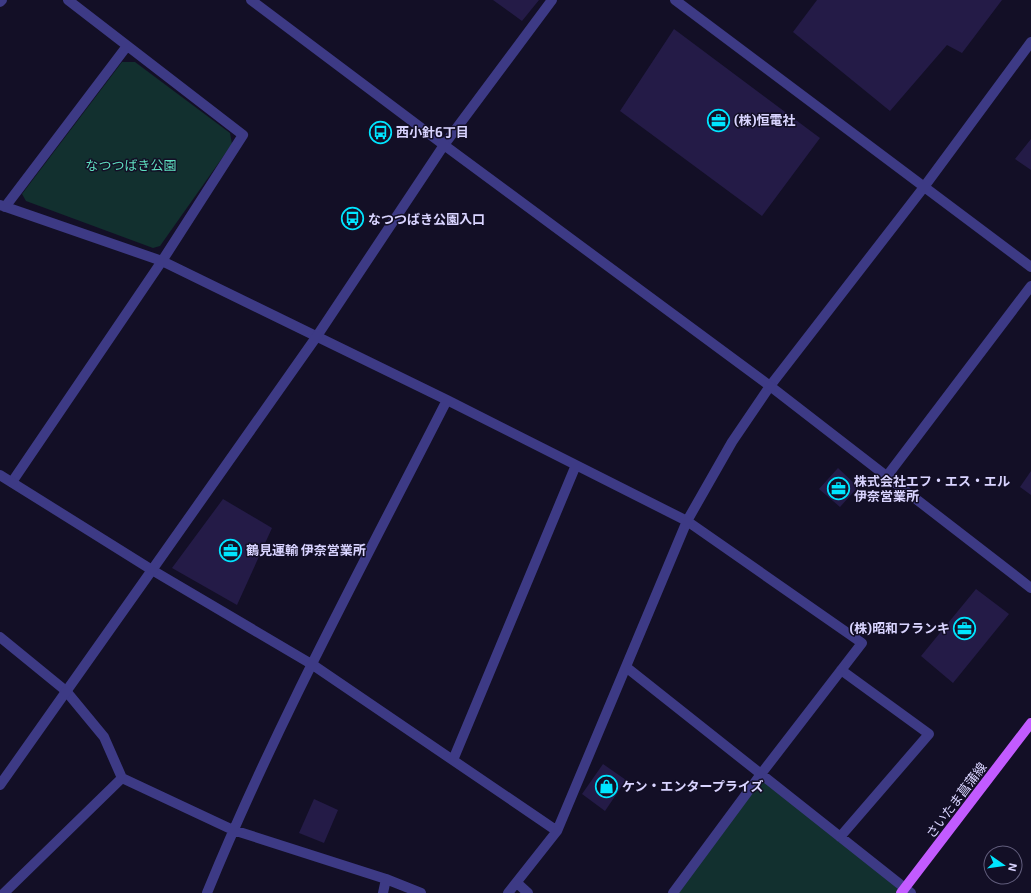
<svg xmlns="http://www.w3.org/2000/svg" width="1031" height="893" viewBox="0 0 1031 893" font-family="'Exo 2','Noto Sans JP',sans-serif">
	<rect width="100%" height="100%" fill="#130f26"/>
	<path fill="#12302f" d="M122,62H135L230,133L232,144L160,246L153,248L26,201L22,194Z
		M761,774L905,888L901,893H673Z"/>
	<path fill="#241b47" d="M493,0H539L522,21Z
		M817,0H1002L962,53L947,45L890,111L793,32Z
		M674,29L820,138L762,216L620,111Z
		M1031,139V170L1015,159Z
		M838,468L858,487L840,507L819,489Z
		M1031,471V495L1020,487Z
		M223,499L272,528L237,605L172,568Z
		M976,589L1009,614L953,683L921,656Z
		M603,764L626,780L605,811L582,794Z
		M314,799L338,810L324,843L299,833Z"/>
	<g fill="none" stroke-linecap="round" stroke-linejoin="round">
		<path stroke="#3d3a85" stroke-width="10" d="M675,0L1031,267
			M0,2L2,0
			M444,145L552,0
			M0,205L162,261L447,400L687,521L862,643L761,774L673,893
			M5,207L127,46
			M887,476L1031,286
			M12,482L162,261L243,135L68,0
			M152,570L313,665L557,831
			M0,637L66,691L104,737L122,778L233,830L386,879L421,893
			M626,667L911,893
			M453,760L576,465
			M840,837L929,734L841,670
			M517,883L528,893
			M4,893L122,778
			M207,893C276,724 364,563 447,400
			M383,893L386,879
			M508,893L557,831L687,521L732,442L770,386L924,187L1031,42"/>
		<path stroke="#3d3a85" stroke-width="10" d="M251,0L444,145L770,386L1031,588
			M0,475L152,570L317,336L444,145
			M0,785L152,570"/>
		<path stroke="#c25bff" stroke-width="10" d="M901,893L1031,723"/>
	</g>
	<defs>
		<symbol id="office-ring" viewBox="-11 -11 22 22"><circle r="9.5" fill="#130f26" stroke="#00e5ff" stroke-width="1.5"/><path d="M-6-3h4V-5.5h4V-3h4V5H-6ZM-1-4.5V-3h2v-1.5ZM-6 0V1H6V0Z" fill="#00e5ff"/></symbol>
		<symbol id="bus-ring" viewBox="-11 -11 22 22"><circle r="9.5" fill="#130f26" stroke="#00e5ff" stroke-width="1.5"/><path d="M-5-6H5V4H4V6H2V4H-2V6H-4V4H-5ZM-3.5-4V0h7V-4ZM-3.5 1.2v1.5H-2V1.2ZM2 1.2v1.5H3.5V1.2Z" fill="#00e5ff"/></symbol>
		<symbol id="shop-ring" viewBox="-11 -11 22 22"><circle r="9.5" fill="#130f26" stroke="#00e5ff" stroke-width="1.5"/><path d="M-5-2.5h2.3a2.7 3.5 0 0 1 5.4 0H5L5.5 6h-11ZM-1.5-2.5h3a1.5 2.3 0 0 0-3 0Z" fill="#00e5ff"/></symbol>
	</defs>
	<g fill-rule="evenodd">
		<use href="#office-ring" x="706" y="108" width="25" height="25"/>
		<use href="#bus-ring" x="368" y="120" width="25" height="25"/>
		<use href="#bus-ring" x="340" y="206" width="25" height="25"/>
		<use href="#office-ring" x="826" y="476" width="25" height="25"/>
		<use href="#office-ring" x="218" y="538" width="25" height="25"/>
		<use href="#office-ring" x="952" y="616" width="25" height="25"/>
		<use href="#shop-ring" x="594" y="774" width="25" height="25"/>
	</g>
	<g text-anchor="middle" stroke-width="3" stroke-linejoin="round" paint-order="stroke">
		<g font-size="13" font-weight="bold" fill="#d9d4ff" stroke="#130f26" text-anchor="start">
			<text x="734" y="125">(株)恒電社</text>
			<text x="396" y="137">西小針6丁目</text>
			<text x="368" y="224">なつつばき公園入口</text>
			<text x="854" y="486">株式会社エフ・エス・エル<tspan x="854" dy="15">伊奈営業所</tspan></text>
			<text x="246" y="555">鶴見運輸 伊奈営業所</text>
			<text x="950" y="633" text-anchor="end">(株)昭和フランキ</text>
			<text x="622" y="791">ケン・エンタープライズ</text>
		</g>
		<g font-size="13" fill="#5fe0c0" stroke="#130f26">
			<text x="131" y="170">なつつばき公園</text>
		</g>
		<g font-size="13" fill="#d9d4ff" stroke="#130f26">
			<text transform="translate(956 800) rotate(-53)" y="5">さいたま菖蒲線</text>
		</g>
	</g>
	<g transform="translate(1003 865) rotate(103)"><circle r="19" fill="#130f26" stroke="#625e7d"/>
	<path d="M0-3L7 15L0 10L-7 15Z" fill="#00e5ff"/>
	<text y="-6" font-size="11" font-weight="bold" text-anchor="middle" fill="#d9d4ff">N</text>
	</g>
</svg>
